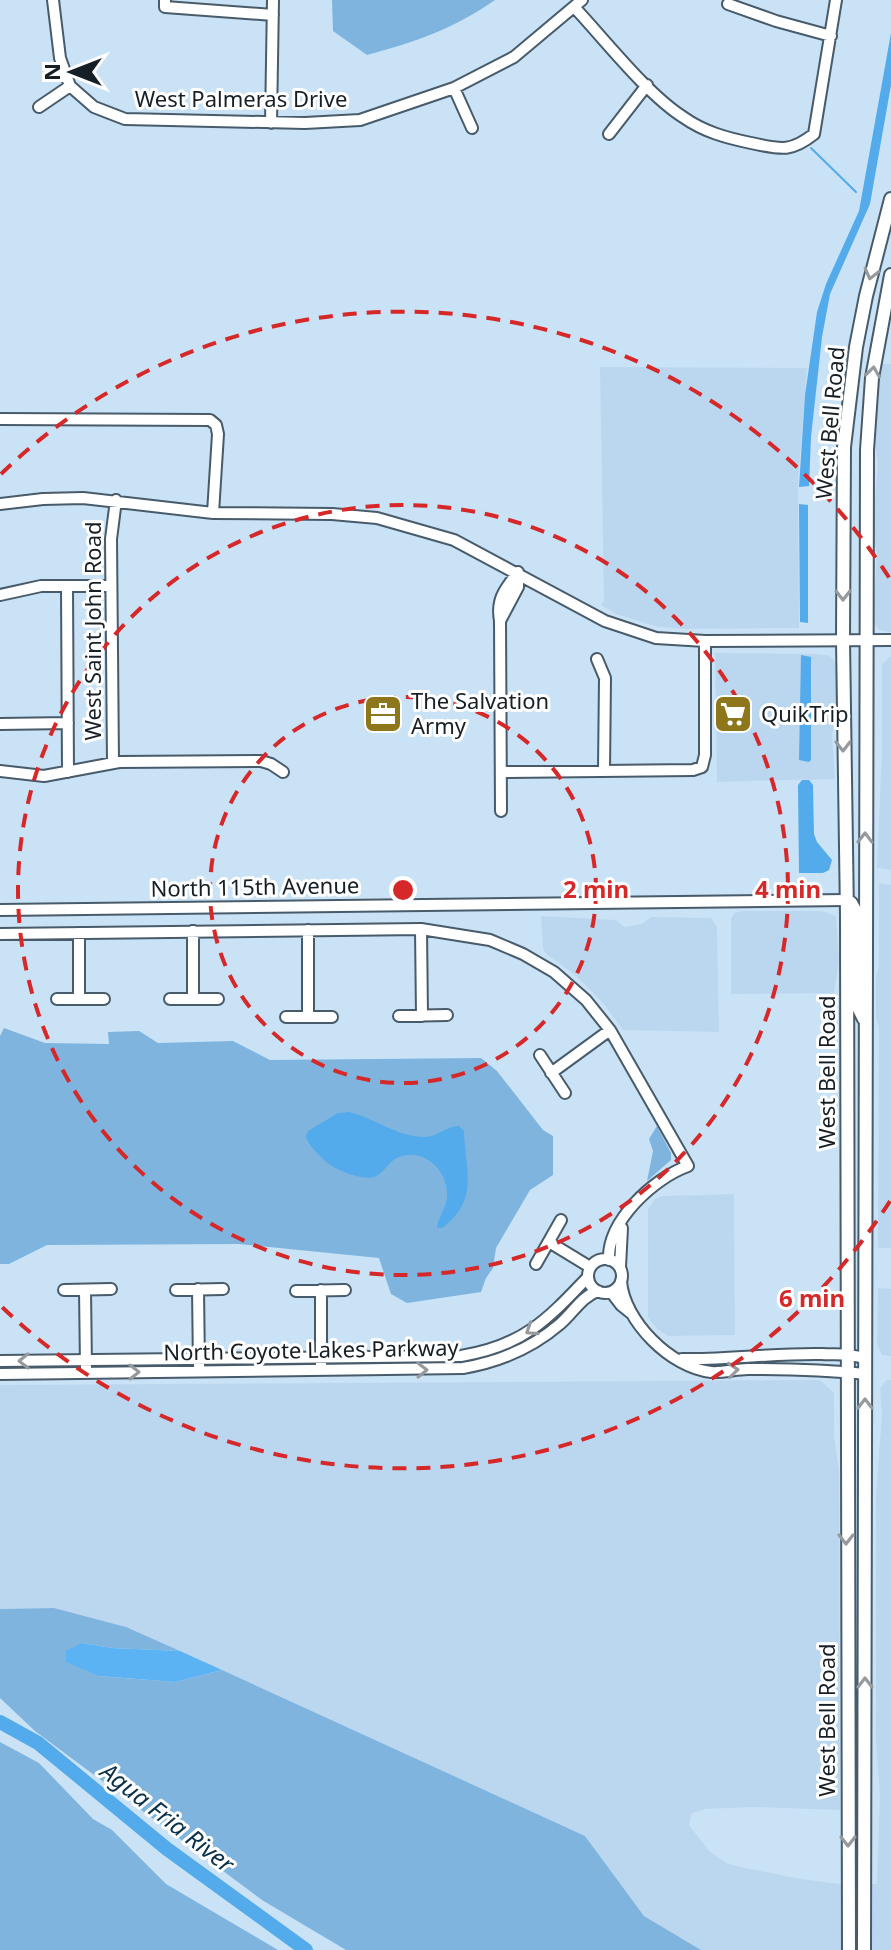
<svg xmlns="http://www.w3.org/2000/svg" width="891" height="1950" viewBox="0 0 891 1950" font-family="'Noto Sans',sans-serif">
	<rect width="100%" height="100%" fill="#cae2f5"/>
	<path fill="#bbd7f0" d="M880,364H891V632L879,630L873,621L877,553L872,531L878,466L874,434Z
		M600,367L807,368L798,480L799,628L687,629L658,627L616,614L601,605L604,601Z
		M715,653L818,654L830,656L834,660L836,665L837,703L832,736L835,779L717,782Z
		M891,656V870L877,868L882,751V664Z
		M879,883L891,885V1248H878L879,1027L876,1018V977L879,966Z
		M742,911H821L836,916L839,960L834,993L731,994V919L734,913Z
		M541,916L616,920L624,927L642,924L651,917L711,918L717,927L719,1032L623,1030L603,1003L575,975L546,954L543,948Z
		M734,1194L735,1335L669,1336L657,1329L648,1317V1209L655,1199L663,1196Z
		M878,1288L891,1289V1356L882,1355L877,1344Z
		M820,1380L834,1393V1437L839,1470L840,1810L752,1807L705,1809L692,1813L689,1825L709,1851L726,1863L740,1867L801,1879L839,1884H877L880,1797L876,1739V1495L882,1414L880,1389L886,1380H891V1950H701L644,1916L585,1836L126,1627L54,1608L0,1609V1385Z"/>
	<path fill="#7fb4df" d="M332,0H495C453,29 416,42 367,55L333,31Z
		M4,1028L45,1043L109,1044L108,1032L139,1031L158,1043L233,1041L270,1060L481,1058L497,1071L543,1130L553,1136V1175L530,1190L496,1248L493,1268L486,1278L481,1292L407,1303L391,1294L379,1258L239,1244L47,1245L9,1264H0V1036Z
		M657,1126L671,1153V1160L647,1181L653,1151L649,1139Z
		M54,1608L126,1627L180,1651L112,1648L82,1643L99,1676L175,1682L222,1670L585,1836L644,1916L701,1950H346L262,1900L35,1731L0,1698V1609Z
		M0,1742L39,1763L93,1819L112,1830L166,1884L278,1950H0Z"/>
	<path fill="#5bb3f3" d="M82,1643L112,1648L180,1651L222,1670L175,1682L99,1676L66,1662V1651Z"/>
	<path fill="#53abeb" d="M891,33V85L870,204L830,294L822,337L811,437L809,486L799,487L805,395L817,312L826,284L859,211Z
		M799,504L808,505V623L800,622Z
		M801,655L811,657V760L809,762L799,760Z
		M802,780H809L813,785L814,834L817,842L832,860L829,870L823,873H799L798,785Z
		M349,1112C374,1118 396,1136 423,1137C437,1138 445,1126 459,1126L464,1131C465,1170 480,1200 442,1228H437C438,1216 448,1207 447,1193C447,1168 420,1145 395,1159C388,1164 383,1173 376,1176C364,1182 339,1171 329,1164C321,1157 307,1145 306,1136L308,1131L338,1113Z"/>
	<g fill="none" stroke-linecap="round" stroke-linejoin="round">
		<path stroke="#53abeb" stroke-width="2" d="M811,148L856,192"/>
		<path stroke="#53abeb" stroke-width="14" d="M0,1722L38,1743L167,1849L306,1950"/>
		<defs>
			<path id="minor" d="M53,0L60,58L70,86L94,107L125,119L305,123L360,120L454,88L514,57L582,0
				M165,0V7L273,15
				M728,4L776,21L831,36
				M575,8C605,40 647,94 683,117C704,132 727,138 751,143C780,149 790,153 814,134L836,0
				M454,88L472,128
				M39,107L70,86
				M271,123L273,0
				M609,134L647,85
				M0,419L210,420L216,425L218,434L213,513
				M0,504L43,499L83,498L213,513L332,514L377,518L454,540L605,621L656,638L705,641L891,640
				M67,586L68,772
				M0,595L41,586H111
				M500,621L518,587V572
				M597,659L605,678L604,771
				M0,724L68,723
				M113,763L111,539L116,500
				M0,771L44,776L119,762L261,761L271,764L283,772
				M501,772L693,770L702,767L705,755V641
				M501,811L500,621C496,599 505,589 518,572
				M0,910L846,900
				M421,929L422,1016
				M308,930V1017
				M79,933V999
				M0,934L421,929L490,940L523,954L554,972L586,1000L610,1030L688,1166C654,1178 607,1221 609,1260
				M57,999H104
				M170,999H218
				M193,999V931
				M399,1016L447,1015
				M286,1017H332
				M540,1055L565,1093
				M551,1073L610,1030
				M549,1242L590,1267
				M588 1276a17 17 0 1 1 34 0a17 17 0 1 1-34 0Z
				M536,1264L561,1220
				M620,1267L622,1228
				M621,1281C624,1321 671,1368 711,1372C723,1373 736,1369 748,1369C786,1369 827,1370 865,1374
				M198,1289L199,1366
				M64,1290L111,1289
				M85,1290L86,1367
				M176,1290L223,1289
				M321,1290V1365
				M296,1291L345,1290
				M611,1292L621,1305L631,1313
				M682,1359C729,1360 775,1353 822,1354C837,1355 851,1353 866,1359
				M0,1361L461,1356C523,1346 547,1320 588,1277
				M0,1374L463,1368C499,1362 532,1348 560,1324C573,1313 582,1296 598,1291"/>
			<path id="major" d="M846,900L851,903L856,912V1003L864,1019
				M849,1950L847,916L843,640L844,447L856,347L866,296L891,199
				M864,1950L867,450L872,378L891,275"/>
		</defs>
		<use href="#minor" stroke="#475b6b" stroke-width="14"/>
		<use href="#major" stroke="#475b6b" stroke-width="16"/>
		<use href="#minor" stroke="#fff" stroke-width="10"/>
		<use href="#major" stroke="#fff" stroke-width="12"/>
	</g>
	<defs><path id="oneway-chevron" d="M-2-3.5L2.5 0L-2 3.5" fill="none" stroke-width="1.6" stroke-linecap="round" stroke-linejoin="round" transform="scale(2)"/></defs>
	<g stroke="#979a9d">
		<use href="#oneway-chevron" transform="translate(871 274) rotate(104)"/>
		<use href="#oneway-chevron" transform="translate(873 372) rotate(-82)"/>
		<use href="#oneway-chevron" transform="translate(843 595) rotate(90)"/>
		<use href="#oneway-chevron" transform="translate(843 746) rotate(90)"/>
		<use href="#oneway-chevron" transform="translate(865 838) rotate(-89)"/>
		<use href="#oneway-chevron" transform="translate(531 1330) rotate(147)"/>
		<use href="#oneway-chevron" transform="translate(24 1361) rotate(179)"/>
		<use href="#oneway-chevron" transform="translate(422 1370) rotate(-1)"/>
		<use href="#oneway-chevron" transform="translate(733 1370) rotate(-5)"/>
		<use href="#oneway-chevron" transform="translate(134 1372) rotate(-1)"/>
		<use href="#oneway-chevron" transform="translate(865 1404) rotate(-90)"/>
		<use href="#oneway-chevron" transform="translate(846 1539) rotate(90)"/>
		<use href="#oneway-chevron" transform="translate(865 1683) rotate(-90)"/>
		<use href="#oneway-chevron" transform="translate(848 1841) rotate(90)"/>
	</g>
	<g fill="none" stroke="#d62828" stroke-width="4" stroke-dasharray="14 10">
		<circle cx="403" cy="890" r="193"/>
		<circle cx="403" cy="890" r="385"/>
		<path d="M890 1201A578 578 0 0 1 1 1306M1 474A578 578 0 0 1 890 579"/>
	</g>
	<defs>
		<symbol id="office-square" viewBox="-11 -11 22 22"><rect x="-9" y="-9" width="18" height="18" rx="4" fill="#8e761b" stroke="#fff"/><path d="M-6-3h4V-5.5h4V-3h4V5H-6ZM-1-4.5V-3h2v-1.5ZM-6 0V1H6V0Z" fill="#fff"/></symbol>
		<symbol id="supermarket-square" viewBox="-11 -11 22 22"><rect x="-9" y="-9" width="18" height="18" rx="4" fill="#8e761b" stroke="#fff"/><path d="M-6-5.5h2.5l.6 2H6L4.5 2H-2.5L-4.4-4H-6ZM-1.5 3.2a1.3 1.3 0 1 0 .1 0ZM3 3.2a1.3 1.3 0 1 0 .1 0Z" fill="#fff"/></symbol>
	</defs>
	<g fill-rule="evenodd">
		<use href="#office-square" x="361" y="692" width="44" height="44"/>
		<use href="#supermarket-square" x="711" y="692" width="44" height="44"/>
	</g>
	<g text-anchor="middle" stroke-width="6" stroke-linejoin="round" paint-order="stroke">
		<g font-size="22" fill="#171f26" stroke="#fff">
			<text x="241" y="107">West Palmeras Drive</text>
			<text transform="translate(830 423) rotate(-85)" y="8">West Bell Road</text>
			<text transform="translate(93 631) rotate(-90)" y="8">West Saint John Road</text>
			<text transform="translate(255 887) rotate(-1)" y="8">North 115th Avenue</text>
			<text transform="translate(827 1072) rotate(-90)" y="8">West Bell Road</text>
			<text transform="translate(311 1350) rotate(-1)" y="8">North Coyote Lakes Parkway</text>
			<text transform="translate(827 1720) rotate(-90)" y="8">West Bell Road</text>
		</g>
		<g font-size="22" fill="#171f26" stroke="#fff" text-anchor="start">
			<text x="411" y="709">The Salvation<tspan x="411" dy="25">Army</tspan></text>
			<text x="761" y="722">QuikTrip</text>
		</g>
		<g font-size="24" font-style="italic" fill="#0b314a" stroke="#fff">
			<text transform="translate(167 1818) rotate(38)" y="8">Agua Fria River</text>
		</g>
	</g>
	<circle cx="403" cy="890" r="12" fill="#d62828" stroke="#fff" stroke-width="4"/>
	<g font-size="24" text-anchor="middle" font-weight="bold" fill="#d62828" stroke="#fff" stroke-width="6" stroke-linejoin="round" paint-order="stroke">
		<text x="596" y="898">2 min</text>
		<text x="788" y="898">4 min</text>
		<text x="812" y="1307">6 min</text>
	</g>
	<g transform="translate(72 72) rotate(270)" stroke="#ffffff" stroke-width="6" paint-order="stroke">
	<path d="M0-6L14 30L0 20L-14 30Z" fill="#171f26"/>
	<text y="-12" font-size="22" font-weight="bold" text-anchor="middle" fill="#171f26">N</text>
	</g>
</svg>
